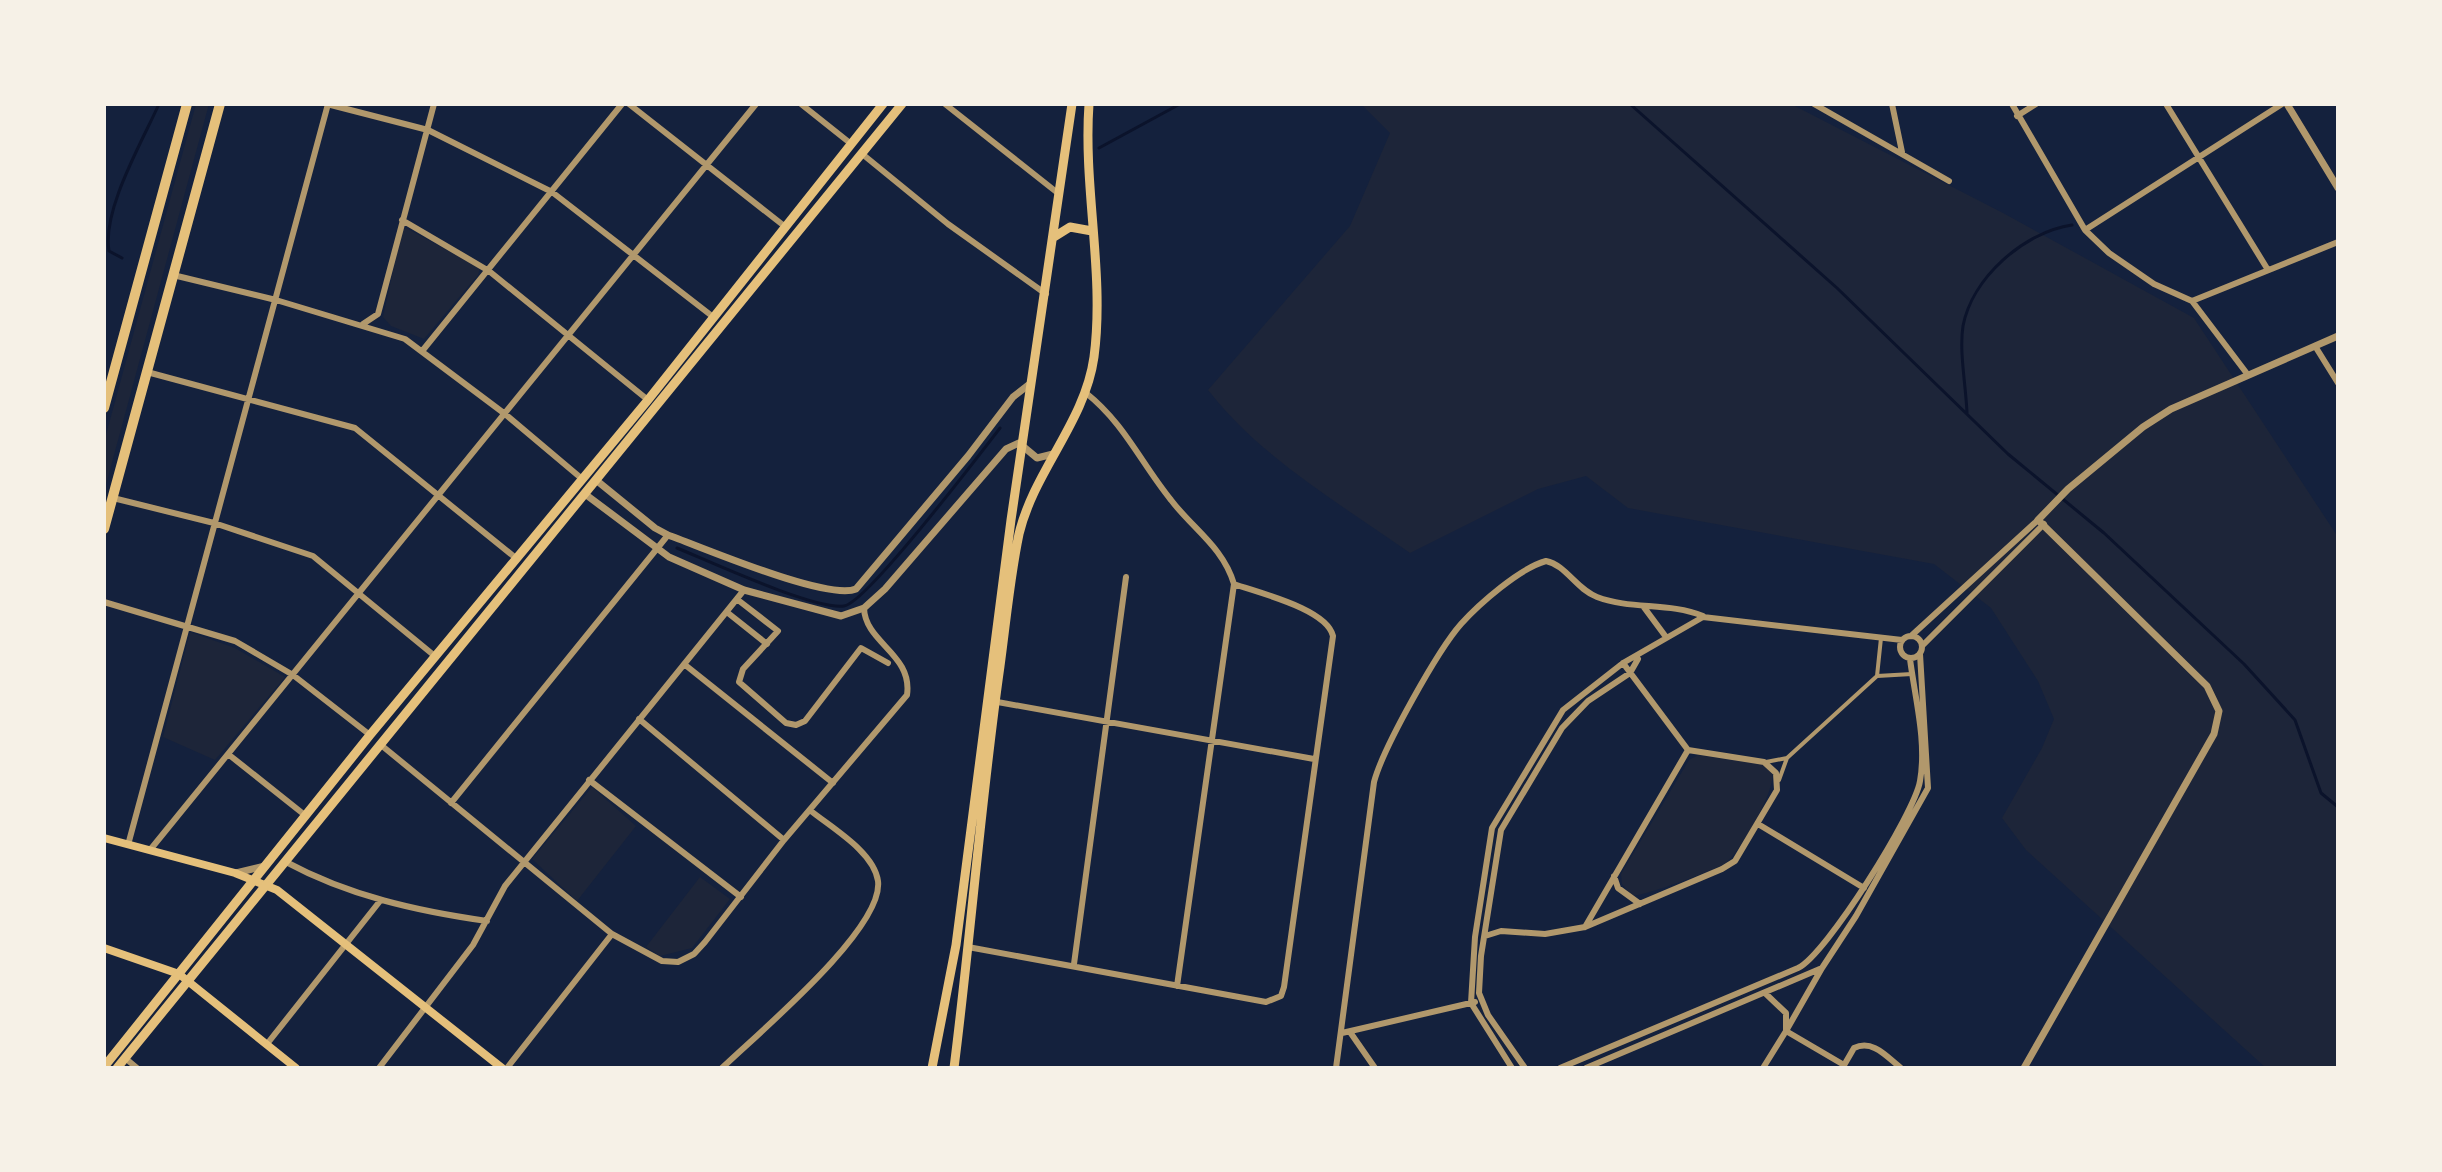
<svg xmlns="http://www.w3.org/2000/svg" width="2442" height="1172" viewBox="0 0 2442 1172" font-family="'PT Sans Narrow',sans-serif">
	<rect width="100%" height="100%" fill="#14213d"/>
	<path fill="#1d2539" d="M196,104H209L104,492V442Z
		M1361,104H1791L2003,213L2194,318L2338,537V1068H2266L2026,850L2002,818L2042,748L2054,719L2038,681L1991,608L1934,564L1628,508L1586,476L1538,489L1410,553C1339,503 1261,458 1208,390L1350,226L1390,133Z
		M406,228L480,268L478,275L424,339L391,326L383,317L402,230Z
		M190,632L235,648L285,677L215,760L163,737Z
		M1698,755L1765,765L1772,771C1778,787 1740,852 1726,863C1716,870 1644,896 1632,896L1622,884L1621,874L1689,760Z
		M592,787L636,826L577,901L532,859Z
		M700,877L730,899L692,948L660,956L646,947Z"/>
	<g fill="none" stroke-linecap="round" stroke-linejoin="round">
		<path stroke="#0b132b" stroke-width="3" d="M1630,104L1837,288L2008,454L2104,533L2244,664L2295,720L2321,793L2338,807
			M1099,148L1180,104
			M122,258L109,251C102,210 142,142 159,104
			M1967,413C1966,386 1959,352 1963,326C1972,278 2024,232 2072,225
			M677,548C709,561 814,610 844,606C866,603 980,454 1000,428"/>
		<path stroke="#b1986c" stroke-width="4" d="M1881,638L1877,676L1912,674
			M1787,758L1877,676
			M1766,762L1787,758L1779,780"/>
		<path stroke="#b1986c" stroke-width="6" d="M327,104L428,130L552,192L712,316
			M629,104L783,225
			M801,104L850,143
			M945,104L1059,194
			M1814,104L1949,181
			M1892,104L1902,152
			M2012,104L2085,230L2109,253L2154,284L2192,301L2248,375
			M2166,104L2268,270
			M2017,116L2036,104
			M861,153L948,224L1046,294
			M402,220L489,271L648,400
			M2085,230L2282,104
			M173,275L276,300L405,339L505,414L581,478
			M2192,301L2338,242
			M363,324L378,314L434,104
			M2315,346L2338,383
			M423,350L622,104
			M147,372L355,428L517,559
			M113,498L214,523L313,556L436,657
			M738,600L778,631L743,669L739,682L786,723L796,725L805,721L861,648L888,663
			M104,602L235,641L293,675L370,735
			M1643,606L1666,637
			M728,613L767,644
			M1900 647a11 11 0 1 1 22 0a11 11 0 1 1-22 0Z
			M1911,636L2038,520
			M1922,646L2044,524
			M1623,663L1688,750
			M684,664L833,783
			M992,701L1314,759
			M639,719L784,840
			M381,745L612,934L662,961L678,962L694,954L705,942L784,840L907,695C913,654 865,643 864,608
			M228,754L306,816
			M589,780L741,897
			M451,803L668,535
			M1758,824L1864,888
			M128,845L328,104
			M150,850L756,104
			M286,862C349,896 417,911 487,921
			M1614,876L1618,888L1640,904
			M1585,927L1688,750
			M1485,936L1501,931L1545,934L1585,927L1722,869L1735,861L1777,790L1776,773L1764,762L1688,750
			M968,947L1266,1002L1281,996L1284,987L1333,636C1327,609 1259,593 1234,584C1223,547 1193,529 1171,500C1141,463 1124,423 1086,393
			M1074,964L1126,577
			M1822,968L1786,1031L1844,1065
			M1177,986L1234,584
			M1350,1032L1375,1068
			M1342,1033L1475,1002
			M267,1044L380,901
			M125,1058L137,1068
			M1843,1067L1854,1048C1873,1039 1887,1057 1901,1068
			M379,1068L473,945L505,886L744,590
			M507,1068L612,934
			M722,1068C756,1035 884,929 878,881C874,852 832,828 811,811
			M1336,1068L1374,782C1383,748 1438,650 1461,624C1479,604 1520,568 1546,561C1566,565 1576,589 1597,597C1631,610 1669,602 1703,616
			M1512,1068L1471,1003L1475,937L1492,828L1563,710L1623,663L1703,617L1902,640
			M1525,1068L1488,1015L1479,993L1481,956L1501,830L1562,728L1588,701L1630,673L1638,659
			M1560,1068L1798,968C1826,955 1915,813 1920,781C1927,742 1915,698 1910,659
			M1586,1068L1822,968L1856,916L1928,788L1920,654
			M1763,1068L1786,1031V1013L1765,993"/>
		<path stroke="#b1986c" stroke-width="7" d="M2287,104L2338,188
			M596,480L655,528L668,535C702,547 827,601 856,589L968,456L1013,397L1031,383
			M585,494L669,557L744,590L841,616L864,608L885,589L1006,449L1019,443L1037,458L1053,454
			M236,873L265,866
			M2024,1068L2214,734L2219,711L2207,686L2038,520L2068,489L2143,427L2171,409L2338,336"/>
		<path stroke="#e5c07b" stroke-width="8" d="M104,838L235,873L277,890L502,1068
			M104,948L179,974L296,1068"/>
		<path stroke="#e5c07b" stroke-width="9" d="M1054,237L1070,227L1092,231
			M104,1067L370,735L648,400L883,104
			M117,1068L902,104
			M932,1068L956,945L1011,520L1072,104
			M954,1068C971,934 981,799 1000,666C1006,622 1010,577 1019,534C1034,471 1085,422 1094,357C1105,274 1083,188 1089,104"/>
		<path stroke="#e5c07b" stroke-width="10" d="M104,408L187,104
			M104,529L220,104"/>
	</g>
	<rect width="2442" height="1172" fill="none" stroke="#f6f1e7" stroke-width="212"/>
</svg>
